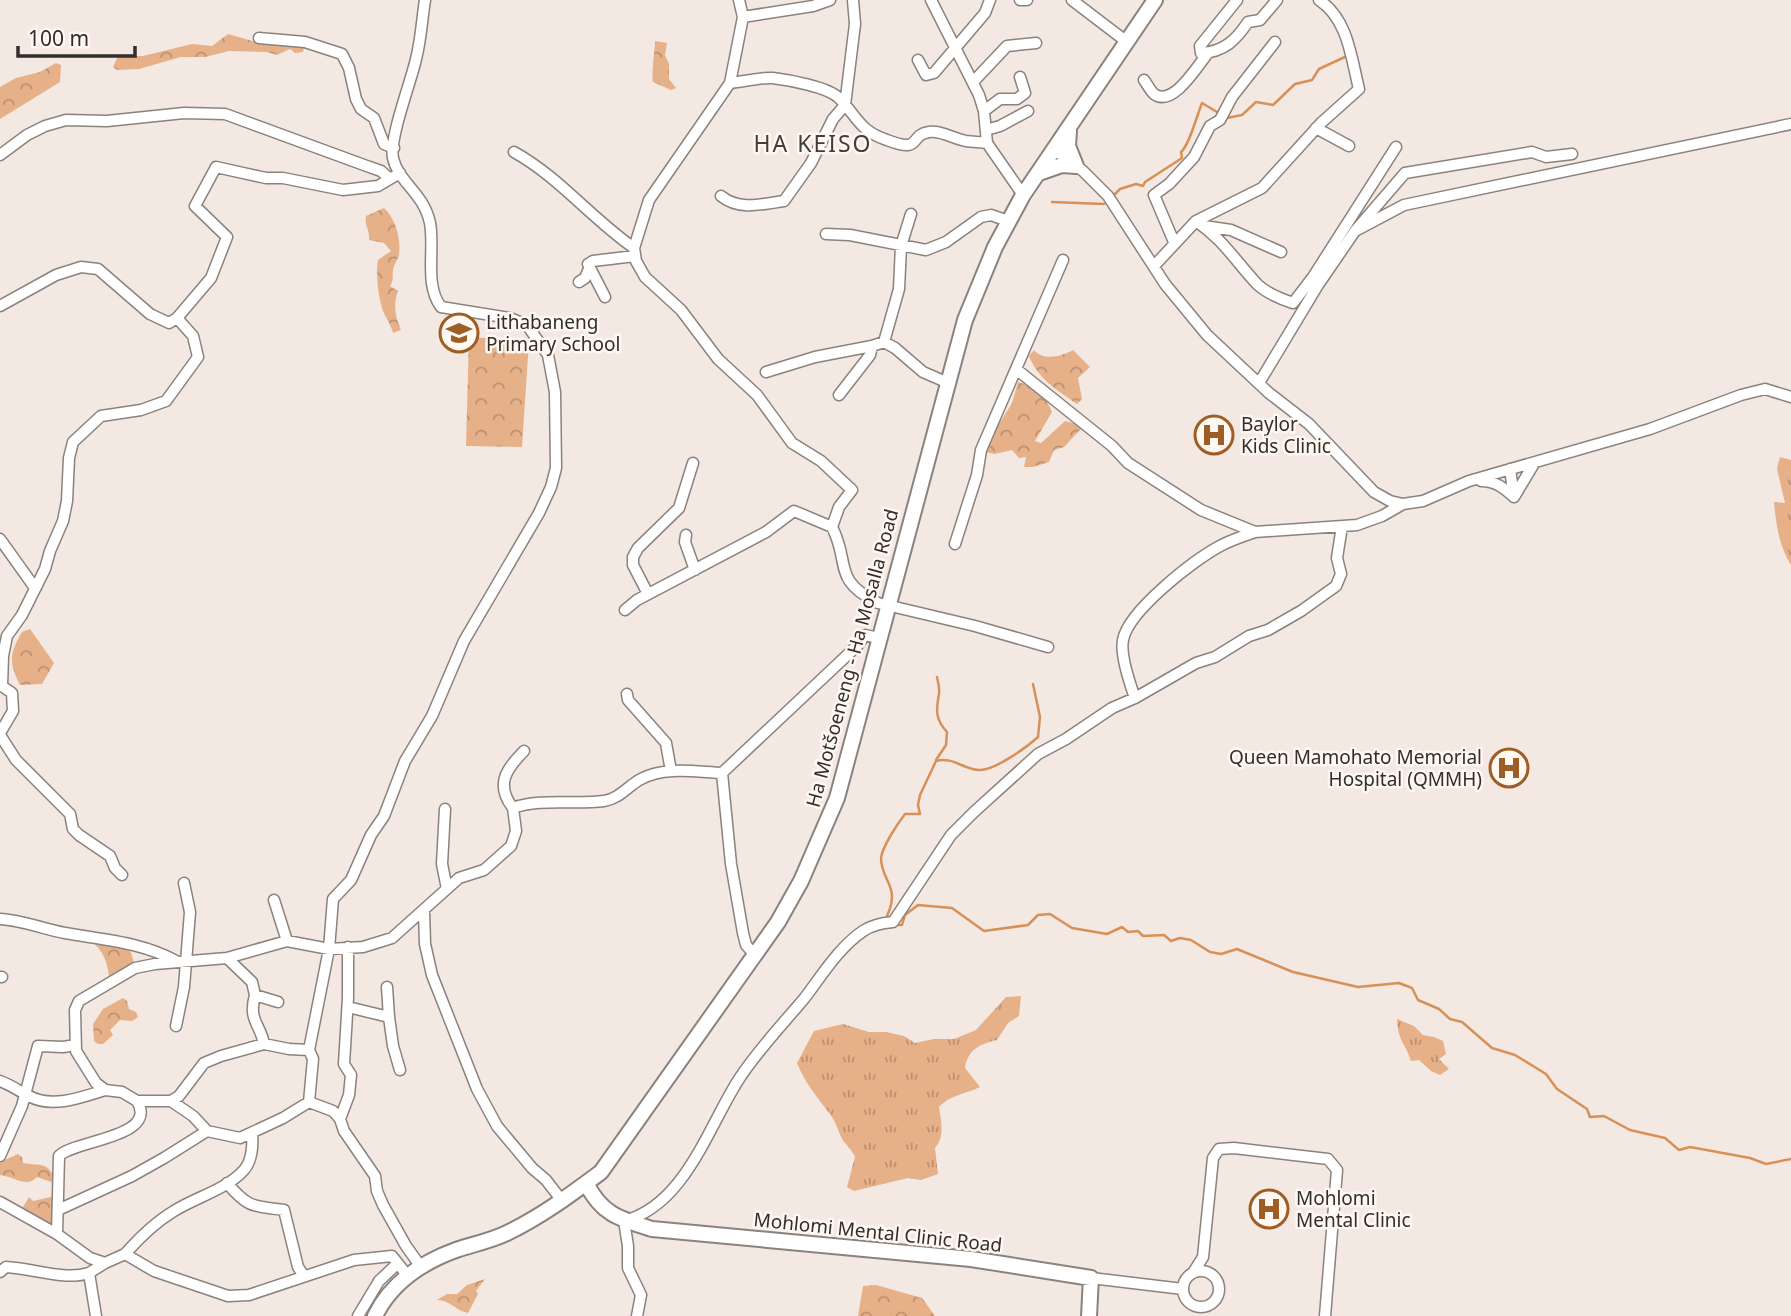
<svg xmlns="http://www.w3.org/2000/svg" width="1791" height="1316" viewBox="0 0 1791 1316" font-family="'Noto Sans',sans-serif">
	<defs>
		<pattern id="grass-tufts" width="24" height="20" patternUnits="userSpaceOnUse" patternTransform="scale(1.75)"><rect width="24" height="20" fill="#e6b189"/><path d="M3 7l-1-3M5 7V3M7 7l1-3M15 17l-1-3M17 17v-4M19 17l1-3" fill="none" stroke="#bb9070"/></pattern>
		<pattern id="forest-crowns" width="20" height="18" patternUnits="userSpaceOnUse" patternTransform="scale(1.75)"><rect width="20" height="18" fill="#e6b189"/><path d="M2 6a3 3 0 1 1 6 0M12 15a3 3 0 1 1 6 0" fill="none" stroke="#bb9070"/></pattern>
	</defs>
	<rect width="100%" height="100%" fill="#f3e9e2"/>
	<path fill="url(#grass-tufts)" d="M1780,457L1791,460V565C1779,546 1776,524 1774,502L1785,503L1777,469Z
		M1021,996L1019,1016L1008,1023L997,1040C980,1044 968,1049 965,1068L980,1087C965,1094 950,1095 939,1107C941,1121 945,1137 935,1148L938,1174L921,1180L908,1178L854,1191L847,1187L855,1157C852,1150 846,1145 842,1139C838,1131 836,1122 830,1114C817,1097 805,1083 797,1063L814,1031L843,1024L869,1032H886L904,1036L915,1043L934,1039H954L976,1030L1006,997Z
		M1397,1019L1414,1026L1423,1035L1434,1037L1443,1041L1446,1054L1439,1059L1449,1069L1440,1075L1431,1071L1419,1060L1411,1061C1405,1042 1398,1042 1397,1019Z"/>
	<path fill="url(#forest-crowns)" d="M228,34L256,42L298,41L304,48L303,52L295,53L290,49L277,55L267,52L229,51L205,57H181L139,69L117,70L113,67L118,56H143L192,44L212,46Z
		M655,41L667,43L665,55L669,64V79L676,88L671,90L653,82C651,76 655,49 655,41Z
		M56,63L61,65L60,82L0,119V87L16,78L40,72Z
		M384,208C396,219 401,239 399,254C398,260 394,264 393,270C392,277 394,280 390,286L398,291C393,304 395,317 401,330L393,333C391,326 389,323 386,317C379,306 375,273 378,260L391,251L384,243L369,240C370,230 364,225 366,216Z
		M469,337L529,341L522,447L466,446Z
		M1034,350C1043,361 1061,357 1073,350L1090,367L1078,378L1082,399L1077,404C1057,390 1038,379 1029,356Z
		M1018,382C1033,386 1047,398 1052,412L1035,441L1041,443L1065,421L1077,424L1081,429L1064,447L1054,450L1049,462L1033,467H1024L1026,457L1019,458L1012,450L995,454L985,452L988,442L1012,403Z
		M30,629L54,663L42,684L20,685C9,663 9,654 22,632Z
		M91,941L129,946L134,963L131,967L109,978C108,963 103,950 91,941Z
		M123,998L127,1001L129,1009L136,1012L138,1017L132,1021L120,1020L110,1030L113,1035L103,1044H98L94,1041L93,1024L103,1009Z
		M18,1154L22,1157L23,1163C38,1166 48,1161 54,1178L51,1182L37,1177C27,1189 13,1176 0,1175V1162Z
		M55,1196L53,1223L49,1224L28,1213L23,1207L29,1197L33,1201Z
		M485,1279L476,1291L478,1294L468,1313C456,1311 450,1300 437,1300L447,1294H457L467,1285Z
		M876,1285L922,1298L935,1316H858L863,1286Z"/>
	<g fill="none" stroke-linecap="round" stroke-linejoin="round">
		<path stroke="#d79158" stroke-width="2.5" d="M1115,194L1120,189L1136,184L1143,186L1145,182L1182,158L1181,152C1189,146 1197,115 1202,103L1227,118L1242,115L1256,102L1273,105L1295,84L1312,80L1319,69L1347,56
			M1052,202L1104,204
			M936,760L946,745L947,732C935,719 936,710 939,694C940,690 938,682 937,677
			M889,918L887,916C901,886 881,881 881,858C882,847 898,823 905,814H920L918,805L920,795L936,761C953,756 964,770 979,770C994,771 1027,747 1038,737L1040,717L1033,684
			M896,925H902L905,915L918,905L952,908L984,931L1028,925L1038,915L1050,914L1072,928L1107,934L1122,927L1128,932L1138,931L1143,936L1164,935L1171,941L1180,938L1191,940L1210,952L1221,954L1237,949L1293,972L1358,987L1399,983L1412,988L1418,1000L1439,1009L1450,1019L1462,1022L1492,1048L1515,1055L1546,1074L1557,1089L1587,1109L1590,1117L1604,1116L1630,1130L1665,1138L1679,1150L1690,1147L1750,1158L1766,1164L1791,1159"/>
		<defs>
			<path id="street" d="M931,0L979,95L984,111L987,143L1023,195
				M1020,0H1027
				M1072,0L1127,42
				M1237,0L1200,46L1201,53C1224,52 1236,40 1248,22L1260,20L1277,0
				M743,17L813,6L830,0
				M259,38L305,42L342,54L349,68L356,99L361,109L374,118L384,144L394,148
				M918,60L926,75L934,73L985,13L990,0
				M1144,80C1147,84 1150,90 1154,94C1173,108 1198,65 1208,53
				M973,82L1007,46L1036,43
				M730,83C743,82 760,77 773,78C789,80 828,87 839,98C857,116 859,131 887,140C923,154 908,135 929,132C941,130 954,139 966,141C973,142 980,142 987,143
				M984,111L1000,99H1017L1025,93L1020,77
				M1316,128L1349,146
				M986,130L1000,126L1028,111
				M1055,150L1083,171L1108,196L1165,284L1207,335L1269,393L1309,424L1374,492L1390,501L1403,504L1423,501L1469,481L1650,429L1741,395L1765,389L1791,397
				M514,152C559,177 591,218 634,248
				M0,155L27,135L45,126L66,120L107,121L184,113L225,114L364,165L381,171L390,179
				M721,196C739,211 763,204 784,201L811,163L833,119L845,105L855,24L853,0
				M1196,221C1224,240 1236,262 1258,285C1268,294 1281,299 1293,303L1313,277L1396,147
				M1204,226L1231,230L1281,252
				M1355,231L1404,205L1791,124
				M826,234L850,235L926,250L946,242L981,217L991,215L1008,221
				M1174,242L1154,195L1169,184L1194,157L1210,126L1220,120L1232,97L1275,42
				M1154,266L1196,221L1262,188L1321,123L1359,89C1351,57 1348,19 1319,0
				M579,282L585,278L589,269
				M605,297L588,264L593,261L635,256
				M0,306L56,275L81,267L98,269L150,314L169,323L177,318L211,278L227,237L195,206L216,167L266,178H283L343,190L378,186L400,173
				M884,342L899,289L901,246L911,214
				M1016,369L1112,446L1128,463L1201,510L1255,532L1357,525L1382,516L1403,504
				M766,372L815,357L872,346L884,342L895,348L923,372L946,382
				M1259,383L1318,285L1355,231L1405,173L1532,152L1546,157L1572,154
				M839,395L870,355L872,346
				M1510,469L1514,497
				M1481,481C1496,481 1504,488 1514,497
				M1514,497L1535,462
				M832,527C851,564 831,579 878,603L975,626L1048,647
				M686,535L685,542L695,570
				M0,539L35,588
				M955,544L977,475L981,450L1063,260
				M648,594L633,565V557L638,548L679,508L693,463
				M625,610L637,600L766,532L794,511L832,527L839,507L852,490L821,461L792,443L757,395L718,359L681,310L645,277L636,261L634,248L649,200L730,83L743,17L739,0
				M627,694L628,700L666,743L671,771
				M1135,698C1130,684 1120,654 1123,640C1128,611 1194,560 1220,546C1231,540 1243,536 1255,532
				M0,733L13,711L12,693L2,686L3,656L7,636L22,615L45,569L50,551L63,521L67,501L69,458L73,442L101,416L141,410L166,401L198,357L193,336L177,318
				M0,735L16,760L70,814L73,829L79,835L110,856L115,868L122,875
				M722,773L731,864L743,933L746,945L754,954
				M513,808C495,785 506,769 524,751
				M445,809L442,864L447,889
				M274,900L287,941
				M424,911L425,944L432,975L477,1089L497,1126L532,1168L546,1180L563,1202
				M0,919C22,920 43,929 65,933C104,940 141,942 176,961
				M227,958L252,982L255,995
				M0,977H2
				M387,987L389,1017
				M348,1007L389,1017L393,1046L400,1070
				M176,1026L184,987L190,912L184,883
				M264,1044C260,1023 248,1021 255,995L278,1002
				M309,1050L329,949L333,899L351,880L371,835L384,816L405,761L432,716L464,641L539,513L551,487L556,468L555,392L548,355L527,325L510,318L441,307C424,285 435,249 430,223C424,193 398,182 393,158C389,138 411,82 416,59C421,40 422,19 425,0
				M0,1081C11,1085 19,1091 29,1096C52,1109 83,1097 105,1090
				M171,1101L179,1096L204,1063L221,1056L264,1044L289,1049L309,1050L313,1059L309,1102L283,1118L240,1138L207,1131L193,1116L171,1101H137L122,1092L105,1090L96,1083L76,1051L75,1010L79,1001L135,968L155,964L227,958L287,941L329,949L363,947L392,938L459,878L484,870L511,846L516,831L513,808C540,798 575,805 604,801C619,799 629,785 641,779C665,766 697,772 722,773L858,645L865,635L879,638
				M309,1102L333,1111L340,1119L344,1131L375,1176L377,1191L383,1205L406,1246L421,1267
				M340,1119L349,1095L351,1075L344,1064L348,998V947
				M0,1156L22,1106L38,1046L63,1047L76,1045
				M227,1183C248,1208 253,1206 284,1210L298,1267L304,1276
				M0,1202L57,1234L90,1258L105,1263L125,1254L154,1271L228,1296L249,1295L354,1260L392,1256L407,1275
				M58,1210L132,1176L164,1158L207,1131
				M57,1234L59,1156C74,1140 159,1138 137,1101
				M125,1254C140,1237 154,1223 174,1211C196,1197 226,1190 244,1170C252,1161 253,1145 252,1134
				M1183 1289a18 18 0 1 1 36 0a18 18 0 1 1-36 0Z
				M0,1272L6,1267C32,1268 64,1281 89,1273
				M1193,1273L1203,1257L1213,1158L1219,1149L1234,1148L1328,1159L1337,1170L1325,1316
				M1091,1278L1183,1289
				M96,1316L89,1273L105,1263
				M358,1316L379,1281L397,1264
				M637,1316L641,1295L628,1268V1246L624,1221C685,1205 708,1127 739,1079C757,1051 781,1026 803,1000C821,977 838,948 863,931C872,925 882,923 893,922L951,835L974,812L1038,754L1066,739L1112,708L1135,698L1196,663L1215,657L1249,636L1268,630L1301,611L1336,586L1341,574L1337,558L1342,526"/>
			<path id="secondary" d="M1039,173L1062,165L1076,166L1068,146L1069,131
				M586,1183C602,1215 620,1219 652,1229L971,1259L1091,1278L1089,1316
				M375,1316C391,1283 423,1262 456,1250C473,1244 491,1241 507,1233C542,1216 570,1195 601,1172L778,922L801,881L837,798L965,320L995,247L1023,195L1155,0"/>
		</defs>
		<use href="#street" stroke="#8b827c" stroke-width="13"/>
		<use href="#secondary" stroke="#8b827c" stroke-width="18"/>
		<use href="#street" stroke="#fff" stroke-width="10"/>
		<use href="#secondary" stroke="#fff" stroke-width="14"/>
	</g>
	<defs>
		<symbol id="school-ring" viewBox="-11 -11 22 22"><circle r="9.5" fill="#fff7f1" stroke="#9d5e26" stroke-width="1.5"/><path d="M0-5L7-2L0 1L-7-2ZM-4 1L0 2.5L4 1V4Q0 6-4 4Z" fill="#9d5e26"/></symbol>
		<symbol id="hospital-ring" viewBox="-11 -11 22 22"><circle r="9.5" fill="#fff7f1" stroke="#9d5e26" stroke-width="1.5"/><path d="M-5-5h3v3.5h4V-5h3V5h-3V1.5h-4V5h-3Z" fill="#9d5e26"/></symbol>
	</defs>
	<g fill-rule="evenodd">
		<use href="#school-ring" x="437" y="311" width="44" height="44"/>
		<use href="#hospital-ring" x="1192" y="413" width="44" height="44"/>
		<use href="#hospital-ring" x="1487" y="746" width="44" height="44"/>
		<use href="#hospital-ring" x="1247" y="1187" width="44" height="44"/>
	</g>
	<g text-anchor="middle" stroke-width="5" stroke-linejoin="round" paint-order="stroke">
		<g font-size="19" fill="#312e2b" stroke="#fff7f1" text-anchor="start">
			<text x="486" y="329">Lithabaneng<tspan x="486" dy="22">Primary School</tspan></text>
			<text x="1241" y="431">Baylor<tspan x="1241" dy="22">Kids Clinic</tspan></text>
			<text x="1482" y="764" text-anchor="end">Queen Mamohato Memorial<tspan x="1482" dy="22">Hospital (QMMH)</tspan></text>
			<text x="1296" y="1205">Mohlomi<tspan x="1296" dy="22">Mental Clinic</tspan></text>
		</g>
		<g font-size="19" fill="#312e2b" stroke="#fff7f1">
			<text transform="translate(852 658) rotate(-75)" y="7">Ha Motšoeneng - Ha Mosalla Road</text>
			<text transform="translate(878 1232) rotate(6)" y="7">Mohlomi Mental Clinic Road</text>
		</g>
		<g font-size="23" letter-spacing="2" fill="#453d37" stroke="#fff7f1">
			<text x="813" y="152">HA KEISO</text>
		</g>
	</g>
	<path d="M18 46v10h117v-10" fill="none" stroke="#312e2b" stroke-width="3.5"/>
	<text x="28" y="46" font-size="21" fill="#312e2b" stroke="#fff7f1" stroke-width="5" paint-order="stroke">100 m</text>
</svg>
